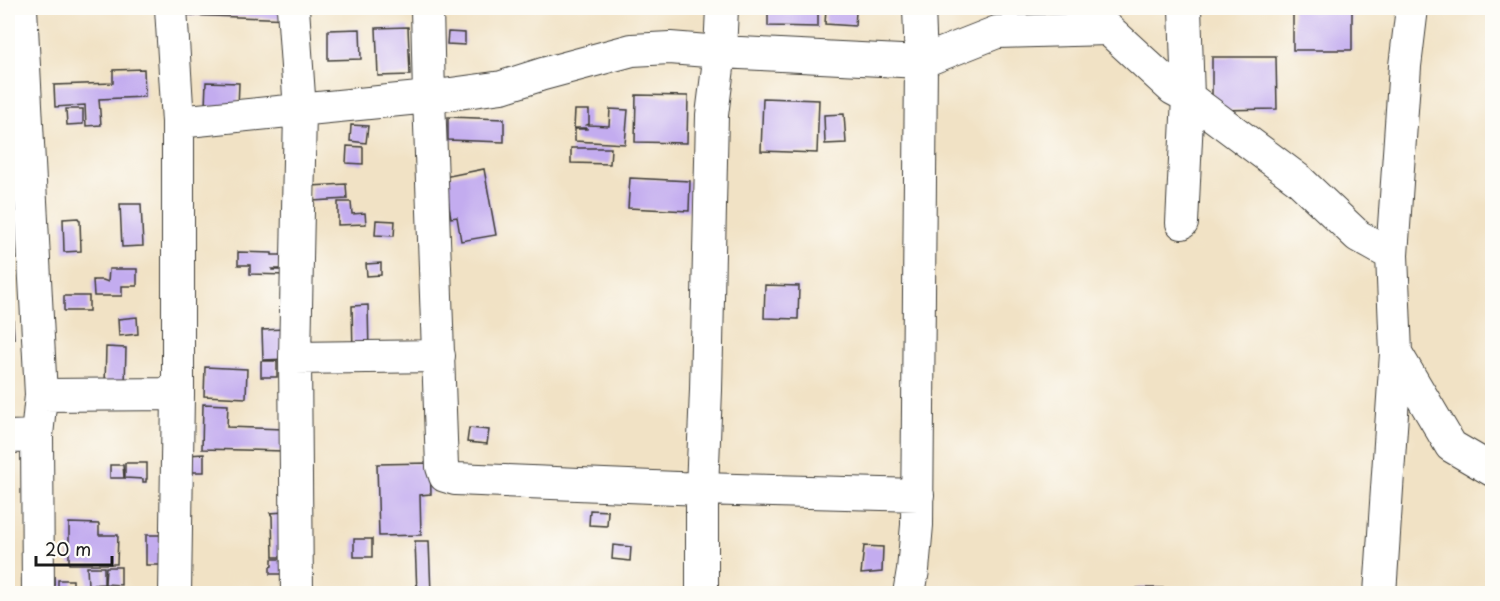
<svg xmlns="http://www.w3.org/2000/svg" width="1500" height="601" viewBox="0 0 1500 601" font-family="'Playpen Sans',sans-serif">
	<rect width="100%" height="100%" fill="#fdfcf7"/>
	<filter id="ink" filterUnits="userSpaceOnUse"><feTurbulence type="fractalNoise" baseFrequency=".0167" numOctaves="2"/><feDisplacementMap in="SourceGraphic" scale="12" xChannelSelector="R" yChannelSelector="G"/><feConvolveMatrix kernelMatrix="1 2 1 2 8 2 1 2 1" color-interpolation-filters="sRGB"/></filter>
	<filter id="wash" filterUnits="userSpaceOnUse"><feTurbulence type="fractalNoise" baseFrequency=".008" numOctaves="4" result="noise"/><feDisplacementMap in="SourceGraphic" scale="24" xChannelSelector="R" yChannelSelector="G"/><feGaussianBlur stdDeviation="1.35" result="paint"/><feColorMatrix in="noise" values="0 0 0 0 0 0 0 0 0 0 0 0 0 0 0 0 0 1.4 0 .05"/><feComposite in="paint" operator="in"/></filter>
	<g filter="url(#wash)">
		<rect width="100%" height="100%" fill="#f1e2c5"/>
		<g id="blocks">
			<path fill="#c3acef" d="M187,8H291V19L187,15Z
				M768,8H818V27L768,26Z
				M826,8H840V11L856,12L855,26L825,24Z
				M1293,8H1352V50H1293Z
				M408,27L410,75L378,76L376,28Z
				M360,29L361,59L328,60V30Z
				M448,32L465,33V45L447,44Z
				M1212,57H1276L1277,109L1217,110L1212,107Z
				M144,69L145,97L99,99L101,125L86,126L85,105L55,107L54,85L113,83V70Z
				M206,82L239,83L238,108L205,107Z
				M636,95L688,96L687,143L635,142Z
				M763,98L819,100L817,153L761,151Z
				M66,109H83V124L67,125Z
				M610,109L628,110L625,144L575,141V129H587V128H574L575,110H589V124L587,125L609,126Z
				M844,114L846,143L825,144L824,115Z
				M448,117L504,119V142L448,140Z
				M351,125L368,126L366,143L350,141Z
				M347,146L363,147V164L346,163Z
				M571,148H611L610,164L571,163Z
				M484,169L496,235L461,241L457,217L451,218L444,177Z
				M630,178L690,181L689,211L628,208Z
				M346,184L347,199L312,201L311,186Z
				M338,202H351L352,214L365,213L366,224L338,225Z
				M120,204H141L143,246L122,247Z
				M78,218L80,221L81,251L64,252L63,219Z
				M376,220L395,221L394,236L375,235Z
				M238,252L272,253V255H287V269H272V270H287V275L250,274V265H238Z
				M381,263V275L367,276L366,264Z
				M109,269H137V286H122V296H94L93,280H103L108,282Z
				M765,285L799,286L798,319L764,318Z
				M64,296H89V311H64Z
				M368,305L369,355H353L352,306Z
				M137,317L138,334L119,336L118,319Z
				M13,320L14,339H8V321Z
				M285,329L286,359L263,360L262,330Z
				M106,347L126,348L125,385H105Z
				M261,361H277V377H261Z
				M205,367L247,369L246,398L204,396Z
				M203,404L228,405L227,427L284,429V451L202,449Z
				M469,428L489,430L487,444L467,442Z
				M204,454V472H188L187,455Z
				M125,463H147V479H146V482H143V479L125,478Z
				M430,463L431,494L420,495L421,535L379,536L377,464Z
				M110,465H123L124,478H110Z
				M590,510L608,511L607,526L589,525Z
				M285,512L286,557H273L272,516L270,513Z
				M69,523L99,524V535H118L117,564H69Z
				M146,535H162L161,565H146Z
				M354,539H372V557H354Z
				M415,541H429L431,594H417Z
				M613,545L631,547L630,561L612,559Z
				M864,546L883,547L882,572L861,574Z
				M272,559H287L285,574H270V567L272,566Z
				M87,567H104V584L88,585Z
				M106,567H121V585L105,584Z
				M58,580H73V594H58Z
				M1137,588H1163V594H1137Z"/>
		</g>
	</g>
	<g filter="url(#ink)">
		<use href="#blocks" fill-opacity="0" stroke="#3c3a35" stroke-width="1.5"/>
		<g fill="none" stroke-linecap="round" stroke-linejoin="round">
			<defs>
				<path id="minor" d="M21,8L41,395L37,436L38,594
					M171,8L178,122V394L175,594
					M293,8L300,111L295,358L297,594
					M427,8L429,97L442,467L445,476L455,479L702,489L918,495
					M178,122L429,97L502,87L543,74L632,50L670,48L720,52L921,62L997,32L1108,29L1173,89L1188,97L1299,180L1358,236L1392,255L1396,353L1451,446L1492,470
					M1182,223L1188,97L1185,8
					M1392,255L1405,66L1412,8
					M295,358L439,356
					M41,395L178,394
					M8,437L37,436
					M702,594V489L706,390L712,115L720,52L722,8
					M909,594L913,570L917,525L921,62L919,8
					M1380,594L1396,353"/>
			</defs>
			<use href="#minor" stroke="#3c3a35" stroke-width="34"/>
			<use href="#minor" stroke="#fff" stroke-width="32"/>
		</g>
	</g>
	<rect width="1500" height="601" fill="none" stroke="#fdfcf7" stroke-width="30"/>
	<path d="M36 556v9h76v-9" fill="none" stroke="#1c1c1c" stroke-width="3"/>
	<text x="45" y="556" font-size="18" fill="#1c1c1c" stroke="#fdfcf7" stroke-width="4.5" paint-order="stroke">20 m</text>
</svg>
